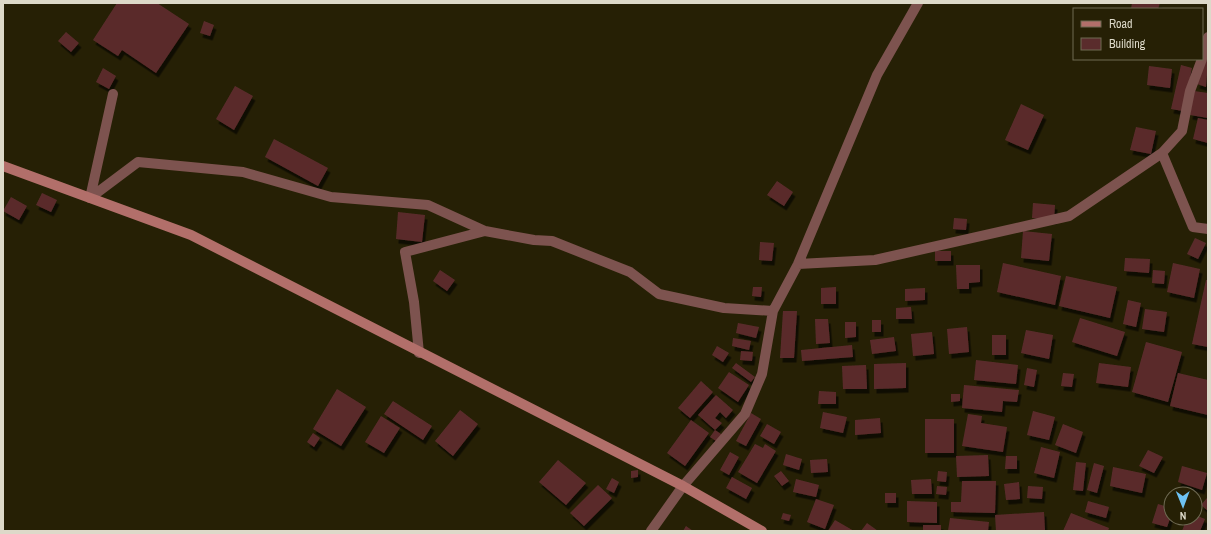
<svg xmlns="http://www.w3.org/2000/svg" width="1211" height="534" viewBox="0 0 1211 534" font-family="'Archivo Narrow',sans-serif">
	<defs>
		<filter id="shadow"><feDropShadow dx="2.5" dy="4.5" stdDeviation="0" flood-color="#0009"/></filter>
	</defs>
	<rect width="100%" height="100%" fill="#262005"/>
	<path fill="#5a2c2c" filter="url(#shadow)" d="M117,3H157L189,24L156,73L122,50L118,56L93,40Z
		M1132,3H1160L1158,9H1131Z
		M204,21L214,25L210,36L200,33Z
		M66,32L79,43L71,52L58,41Z
		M1205,60L1208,61L1206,87L1197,84Z
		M1181,65L1192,68L1183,111L1171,109Z
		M1149,66L1172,69L1170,88L1147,85Z
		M103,68L116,76L109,89L96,82Z
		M235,86L253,96L234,130L216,119Z
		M1194,91L1208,93V118L1190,115Z
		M1021,104L1044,115L1028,150L1005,140Z
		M1198,118L1208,120V143L1193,139Z
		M1136,127L1156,131L1151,154L1130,150Z
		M274,139L328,168L318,186L265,157Z
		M777,181L793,192L784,206L767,195Z
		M42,193L57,200L51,212L36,205Z
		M11,197L27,206L19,220L3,211Z
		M1033,203L1055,205L1054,220L1032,218Z
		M398,212L425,215L422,242L396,239Z
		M954,218L967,219L966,230L953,229Z
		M1023,231L1052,234L1049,261L1021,258Z
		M1195,238L1206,243L1198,259L1187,254Z
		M760,242L774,243L772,261L759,260Z
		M935,251H951V261H935Z
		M1125,258L1150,259L1149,273L1124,271Z
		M1003,263L1061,276L1055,305L997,292Z
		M1173,263L1200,269L1194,298L1167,292Z
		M956,265H980V282L969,283V289H957Z
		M440,270L455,280L447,291L433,281Z
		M1153,270L1165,271L1164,284L1152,283Z
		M1066,276L1117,287L1110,318L1059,306Z
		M1206,280H1208V347L1192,344Z
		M753,287H762L761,297L752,296Z
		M836,287V304H821V288Z
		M925,288V300L905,301V289Z
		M1128,300L1141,303L1136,327L1123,324Z
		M911,307L912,319H896V308Z
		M1145,309L1167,312L1164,332L1142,329Z
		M783,311H797L794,358H780Z
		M1080,318L1125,332L1117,356L1072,342Z
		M815,319H828L830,343L816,344Z
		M872,320H881V332H872Z
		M845,322H856V337L845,338Z
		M738,323L759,327L756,338L736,333Z
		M967,327L969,352L949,354L947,329Z
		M1026,330L1053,335L1049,359L1021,353Z
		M932,332L934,354L913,356L911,334Z
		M992,335H1006V355H992Z
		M894,337L896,351L872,354L870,340Z
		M733,338L751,341L749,350L732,346Z
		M1146,342L1182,352L1168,402L1132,392Z
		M852,345L853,357L802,361L801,350Z
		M717,346L729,353L723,362L712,355Z
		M741,351L753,352L752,361L740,360Z
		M976,360L1018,365L1016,384L974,380Z
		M736,363L755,377L751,382L732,368Z
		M906,363V388L874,389V364Z
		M1099,363L1131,367L1128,387L1096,383Z
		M866,365L867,389H843L842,366Z
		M1027,368L1037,370L1034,387L1024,385Z
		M729,372L749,385L738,402L718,388Z
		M1063,373L1074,374L1072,387L1061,386Z
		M1178,373L1208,380V415L1170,406Z
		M701,381L713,392L690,418L678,408Z
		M964,385L1019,390L1017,402L1003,401L1002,412L962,408Z
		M337,389L366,407L341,446L313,429Z
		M819,391L836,392V404H818Z
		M951,394H960V401L951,402Z
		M716,395L733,410L726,418L720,412L715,418L722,423L715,430L698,415Z
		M393,401L432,426L423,440L384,414Z
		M460,410L478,424L453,456L435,441Z
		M1033,411L1055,417L1049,440L1027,435Z
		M823,412L847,417L843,433L820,428Z
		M751,413L761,419L746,446L736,441Z
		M968,414L982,416L981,423L1007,427L1003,452L962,446Z
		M381,416L400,428L384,453L365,442Z
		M880,418L881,433L855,435V420Z
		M925,419H954V453H925Z
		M691,420L709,433L685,466L667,453Z
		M767,424L781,432L774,444L760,436Z
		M1063,424L1083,432L1076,453L1055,445Z
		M715,430L724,436L719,443L710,437Z
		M313,433L320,438L314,447L307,442Z
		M755,444L763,448L765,444L776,451L757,483L738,472Z
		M1041,447L1060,452L1054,478L1034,473Z
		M1148,450L1163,457L1154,473L1139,466Z
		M730,452L739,457L729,475L720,470Z
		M786,454L802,459L799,470L783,465Z
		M988,455L989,476L957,477L956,456Z
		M1006,456H1017V469H1005Z
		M827,459L828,472L811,473L810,460Z
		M558,460L586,483L566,505L539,482Z
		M1076,462L1086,463L1083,491L1073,490Z
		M1094,463L1104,466L1097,493L1087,490Z
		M1182,466L1207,473L1202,490L1178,482Z
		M1113,467L1146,474L1142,493L1110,486Z
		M638,470V477L631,478V471Z
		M781,471L789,481L782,486L774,476Z
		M938,471L947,472L946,482L937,481Z
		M732,477L752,488L746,499L726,488Z
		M612,478L619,482L614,493L606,489Z
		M796,479L819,485L816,497L793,492Z
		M931,479L932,494H912L911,480Z
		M962,481H996L995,513L951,512V502H961Z
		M1019,482L1020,499L1006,500L1004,484Z
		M598,485L612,498L584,526L570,513Z
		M937,486L947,487L946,495L936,494Z
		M1028,486L1043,487L1042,499L1027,498Z
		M885,493H896V503H885Z
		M1207,498L1208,499V511L1201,505Z
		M816,499L834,505L825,529L807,522Z
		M907,501L937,502V523L907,522Z
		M1088,501L1109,507L1106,518L1085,512Z
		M1158,504L1171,508V516L1167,527L1152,523Z
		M1044,512L1045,531H996L995,515Z
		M783,513L791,515L789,521L781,519Z
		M1071,513L1109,528L1108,531H1063Z
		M1195,515L1205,519L1200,531H1182L1187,518H1195Z
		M950,518L989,522L988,531H948Z
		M835,520L854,531H828Z
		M867,523L878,531H861Z
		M923,525H941V531H923Z
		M686,526L693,531H683Z"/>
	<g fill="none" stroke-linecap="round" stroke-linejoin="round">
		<path stroke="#7d534f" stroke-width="10" d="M1202,58L1208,37
			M113,94L90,198L138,162L243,172L331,197L428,205L485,231L534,240L552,241L630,272L659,294L724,308L773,311L798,264L877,75L918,3
			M1162,153L1193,227L1208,229
			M798,264L875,260L1069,216L1162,153L1182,131L1190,91L1202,59
			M419,353L414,302L405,252L485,231
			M651,531L683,486L745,414L762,374L773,311"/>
		<path stroke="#b26f6a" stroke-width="10" d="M3,166L191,235L683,486L762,531"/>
	</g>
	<rect width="1211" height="534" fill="none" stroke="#ddd9c9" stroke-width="8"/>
	<rect x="1073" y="8" width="130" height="52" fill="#262005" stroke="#6f6a53"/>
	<rect x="1081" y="21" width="20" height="6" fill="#b26f6a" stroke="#6f6a53"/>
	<text x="1109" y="28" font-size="12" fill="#ddd9c9">Road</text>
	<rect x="1081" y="38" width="20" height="12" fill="#5a2c2c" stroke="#6f6a53"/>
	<text x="1109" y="48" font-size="12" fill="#ddd9c9">Building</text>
	<g transform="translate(1183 506) rotate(179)"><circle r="19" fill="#262005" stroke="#6f6a53"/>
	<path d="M0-3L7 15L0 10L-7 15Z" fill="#6ec2f3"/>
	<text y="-6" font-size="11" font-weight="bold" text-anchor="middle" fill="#ddd9c9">N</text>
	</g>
</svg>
